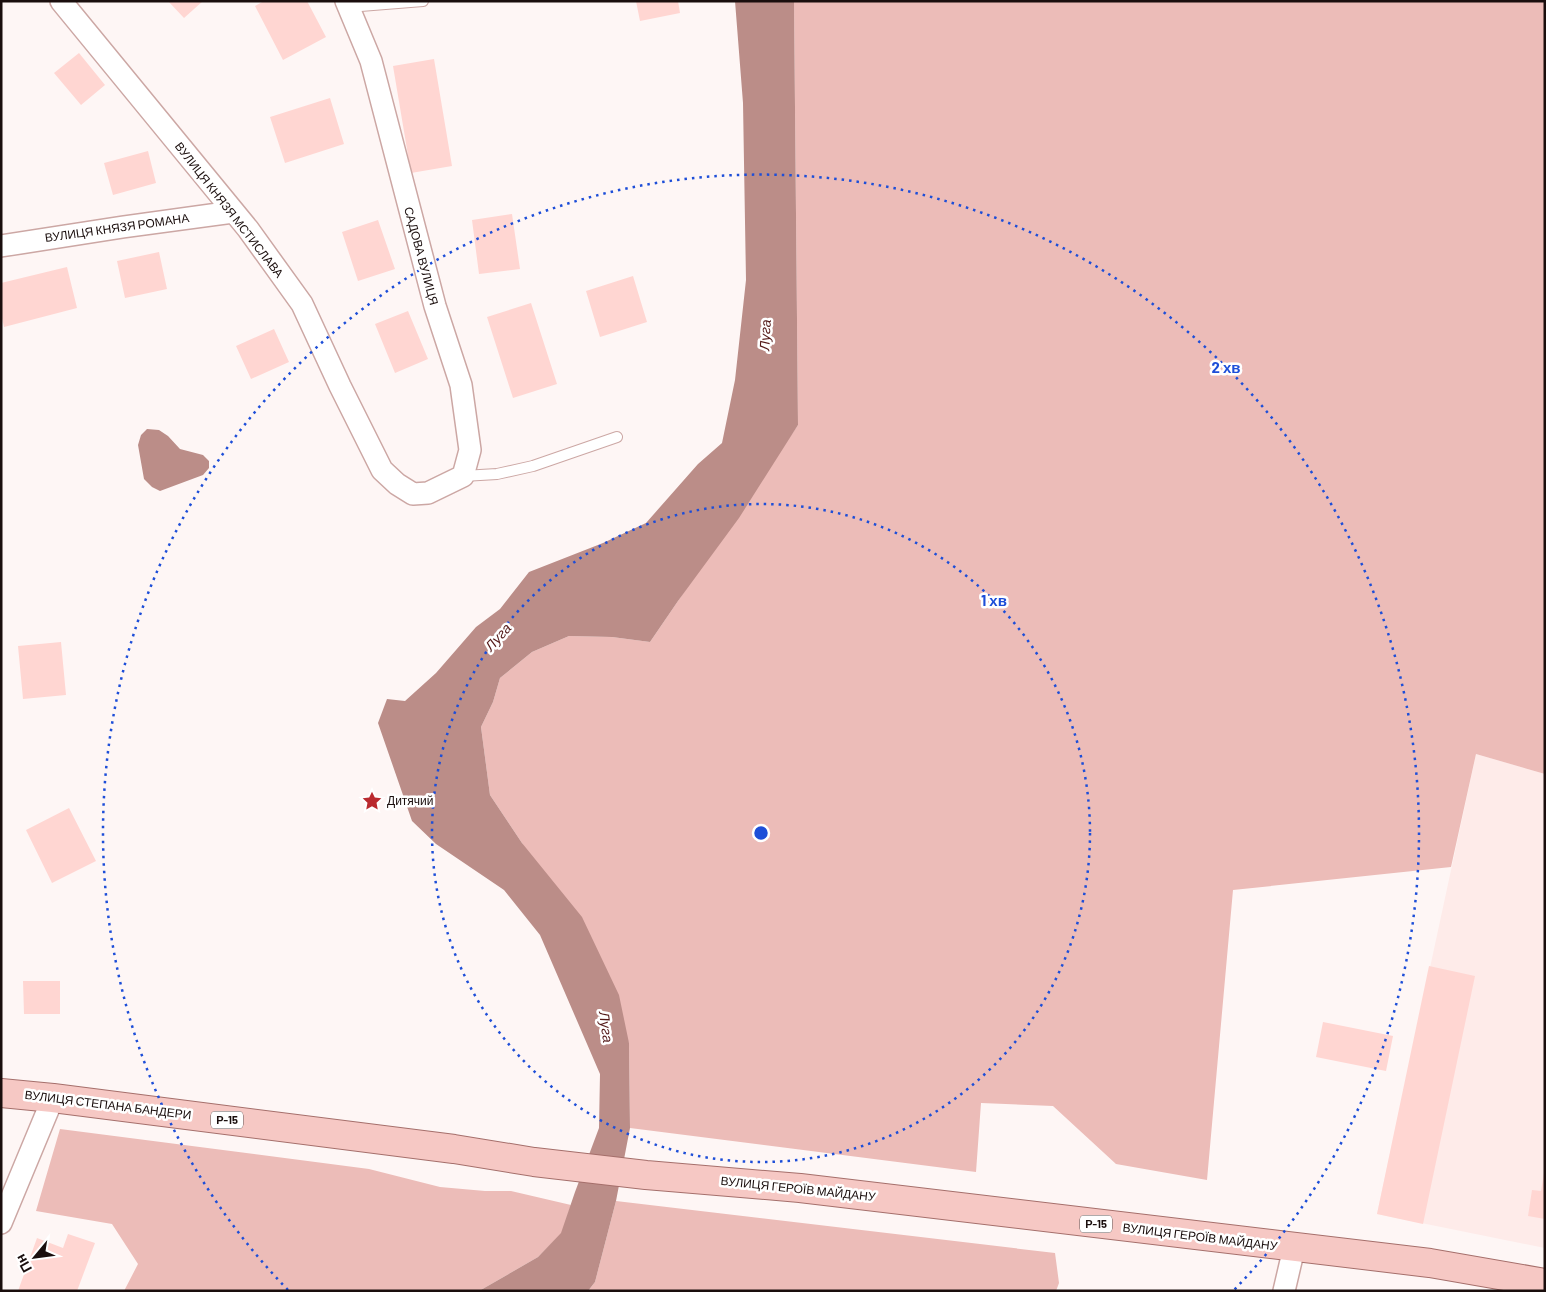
<svg xmlns="http://www.w3.org/2000/svg" width="1546" height="1292" viewBox="0 0 1546 1292" font-family="Barlow,sans-serif">
	<rect width="100%" height="100%" fill="#fef6f5"/>
	<path fill="#feebe9" d="M1476,754L1545,774V1248L1377,1214Z"/>
	<path fill="#ecbcb8" d="M794,1H1545V774L1476,754L1451,867L1233,890L1207,1180L1116,1164L1053,1106L981,1103L976,1172L630,1128L629,1043L522,843L490,795L481,727L493,702L500,678L532,652L569,636L612,637L650,642L798,425Z
		M60,1129L369,1169L440,1187L485,1191H511L571,1205L562,1233L538,1257L479,1291H124L138,1264L112,1224L36,1211Z
		M616,1201L1055,1253L1059,1283L1056,1291H588L595,1282Z"/>
	<path fill="#bb8d88" d="M735,1H794L798,425L739,518L678,601L650,642L612,637L569,636L532,652L500,678L493,702L481,727L490,795L522,843L582,917L619,995L629,1043L630,1128L616,1201L595,1282L588,1291H479L538,1257L561,1233L575,1192L599,1128L600,1074L540,935L504,890L436,844L412,821L378,723L387,699L405,701L436,673L476,627L500,609L529,572L603,543L646,523L698,464L722,443L735,380L746,280L743,103Z
		M147,429L159,430L168,436L180,449L203,455L209,461V468L203,475L160,491L152,487L144,479L138,445L141,435Z"/>
	<path fill="#ffd6d2" d="M168,1H203L184,18Z
		M264,1H307L326,37L283,60L255,6Z
		M636,1H678L680,13L640,21Z
		M79,53L105,85L81,105L54,73Z
		M434,59L452,166L411,173L393,66Z
		M330,98L344,144L285,163L270,117Z
		M148,151L156,183L113,195L104,163Z
		M512,214L520,269L479,274L472,220Z
		M378,220L395,269L358,281L342,232Z
		M159,252L167,289L125,298L117,261Z
		M67,267L77,308L4,327L1,314V283Z
		M633,276L647,322L600,337L586,291Z
		M531,303L557,384L513,398L487,317Z
		M408,311L428,359L395,373L375,324Z
		M274,329L289,362L251,379L236,346Z
		M61,642L66,695L23,699L18,646Z
		M69,808L96,861L52,883L26,830Z
		M1429,966L1475,976L1423,1224L1377,1214Z
		M23,981H60V1014H24Z
		M1323,1022L1393,1036L1386,1071L1316,1057Z
		M1544,1173H1545V1219L1528,1216L1532,1190L1541,1191Z
		M68,1234L95,1243L77,1291H18L37,1238L63,1248Z"/>
	<g fill="none" stroke-linecap="round" stroke-linejoin="round">
		<defs>
			<path id="lane" d="M348,7L423,1
				M463,476L497,474L533,466L617,437"/>
			<path id="street" d="M61,1L248,229L302,304L340,386L382,470L397,484L413,494L428,493L463,476L470,450L461,385L435,306L371,61L346,1
				M1,246L123,227L233,212
				M1,1223L53,1098
				M1284,1291L1294,1248"/>
			<path id="primary" d="M1,1093L53,1098L454,1149L534,1162L646,1175L800,1188L1430,1263L1545,1283"/>
		</defs>
		<use href="#lane" stroke="#cca7a4" stroke-width="12"/>
		<use href="#street" stroke="#cca7a4" stroke-width="24"/>
		<use href="#primary" stroke="#a56f6b" stroke-width="30"/>
		<use href="#lane" stroke="#fff" stroke-width="10"/>
		<use href="#street" stroke="#fff" stroke-width="21"/>
		<use href="#primary" stroke="#f6c8c4" stroke-width="28"/>
	</g>
	<g fill="none" stroke="#1d4ed8" stroke-width="2.5" stroke-dasharray="2.5 5">
		<circle cx="761" cy="833" r="329"/>
		<path d="M288 1290A658 658 0 1 1 1234 1290"/>
	</g>
	<defs>
		<symbol id="sight-bare" viewBox="-9 -9 18 18"><path d="M0-6L1.8-2.2L6-1.7L2.9 1.2L3.7 5.4L0 3.3L-3.7 5.4L-2.9 1.2L-6-1.7L-1.8-2.2Z" fill="#ba2a2f" stroke="#fff" stroke-width="2.5" paint-order="stroke"/></symbol>
	</defs>
	<g fill-rule="evenodd">
		<use href="#sight-bare" x="358" y="787" width="28" height="28"/>
	</g>
	<g text-anchor="middle" stroke-width="5" stroke-linejoin="round" paint-order="stroke">
		<g fill="#fff" stroke="#5f5656" stroke-width="1">
			<rect x="211" y="1111.5" width="32" height="17" rx="4"/>
			<rect x="1080" y="1215.5" width="32" height="17" rx="4"/>
		</g>
		<g font-size="11" font-weight="bold" fill="#1a0e0d">
			<text x="227" y="1124">Р-15</text>
			<text x="1096" y="1228">Р-15</text>
		</g>
		<g font-size="12" fill="#1a0e0d" stroke="#fff">
			<text transform="translate(229 210) rotate(52)" y="4">ВУЛИЦЯ КНЯЗЯ МСТИСЛАВА</text>
			<text transform="translate(117 228) rotate(-8)" y="4">ВУЛИЦЯ КНЯЗЯ РОМАНА</text>
			<text transform="translate(421 256) rotate(75)" y="4">САДОВА ВУЛИЦЯ</text>
			<text transform="translate(108 1105) rotate(7)" y="4">ВУЛИЦЯ СТЕПАНА БАНДЕРИ</text>
			<text transform="translate(798 1189) rotate(6)" y="4">ВУЛИЦЯ ГЕРОЇВ МАЙДАНУ</text>
			<text transform="translate(1200 1237) rotate(7)" y="4">ВУЛИЦЯ ГЕРОЇВ МАЙДАНУ</text>
		</g>
		<g font-size="12" fill="#1a0e0d" stroke="#fff" text-anchor="start">
			<text x="387" y="805">Дитячий</text>
		</g>
		<g font-size="14" font-style="italic" fill="#531918" stroke="#fff">
			<text transform="translate(765 335) rotate(-87)" y="5">Луга</text>
			<text transform="translate(498 637) rotate(-48)" y="5">Луга</text>
			<text transform="translate(606 1027) rotate(82)" y="5">Луга</text>
		</g>
	</g>
	<circle cx="761" cy="833" r="8" fill="#1d4ed8" stroke="#fff" stroke-width="2.5"/>
	<g font-size="15" text-anchor="middle" font-weight="bold" fill="#1d4ed8" stroke="#fff" stroke-width="5" stroke-linejoin="round" paint-order="stroke">
		<text x="1226" y="373">2 хв</text>
		<text x="994" y="606">1 хв</text>
	</g>
	<rect width="1546" height="1292" fill="none" stroke="#1a0e0d" stroke-width="5"/>
	<g transform="translate(35 1257) rotate(241)" stroke="#ffffff" stroke-width="4" paint-order="stroke">
	<path d="M0-4L9 19L0 12L-9 19Z" fill="#1a0e0d"/>
	<text y="-8" font-size="14" font-weight="bold" text-anchor="middle" fill="#1a0e0d">Пн</text>
	</g>
</svg>
